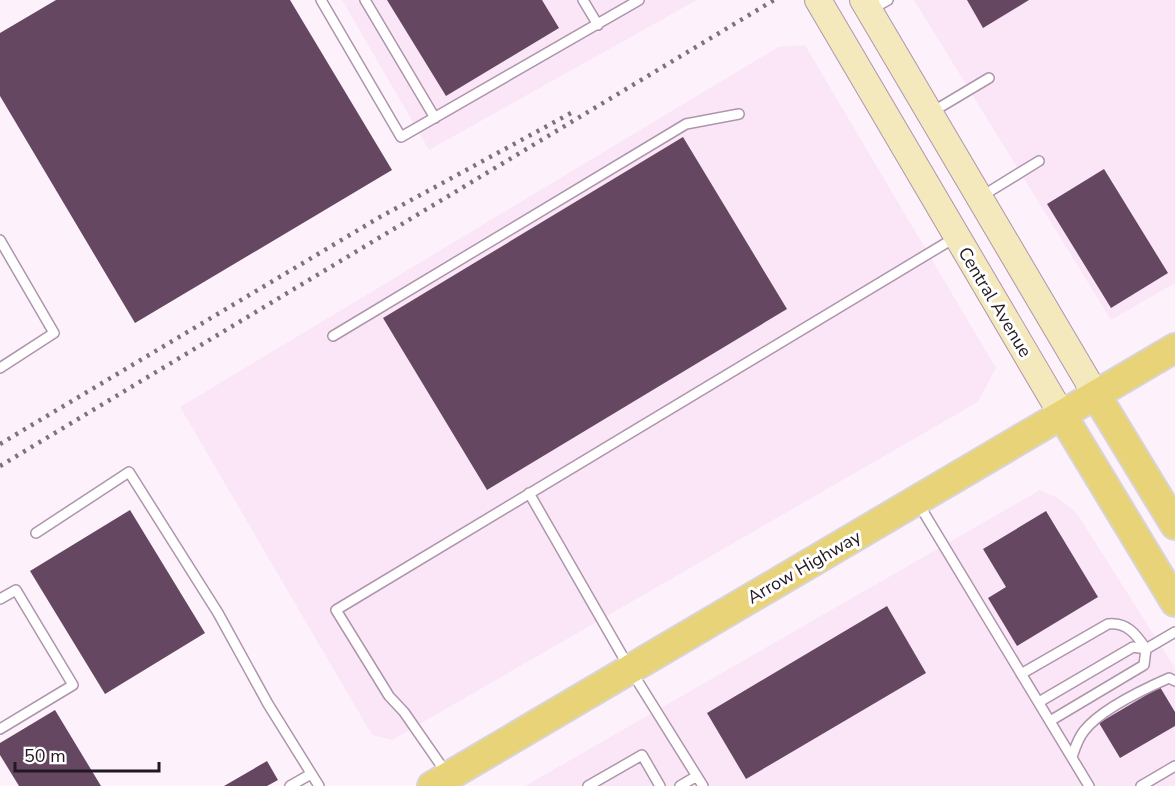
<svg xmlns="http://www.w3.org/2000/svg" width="1175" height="786" viewBox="0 0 1175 786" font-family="'Nunito Sans',sans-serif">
	<rect width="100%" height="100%" fill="#fdf2fc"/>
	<path fill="#fbe6f8" d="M342,0H697L429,150Z
		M914,0H1175V283L1111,320Z
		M805,45L996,368L978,402L392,740L372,735L180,407L778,47Z
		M1040,490L1058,498L1076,512L1175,668V786H525Z"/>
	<path fill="#664762" d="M56,0H290L392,170L135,323L0,96V33Z
		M387,0H542L559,28L446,96Z
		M967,0H1029L983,28Z
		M683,137L787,309L487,490L383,318Z
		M1104,169L1168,273L1111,308L1047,204Z
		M130,510L205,633L105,694L30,571Z
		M1046,511L1098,597L1017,646L988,598L1006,587L983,549Z
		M887,606L926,673L746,779L707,713Z
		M1160,687L1175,712V726L1120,758L1099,723Z
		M55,710L101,786H19L0,755V743Z
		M267,761L278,780L267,786H224Z"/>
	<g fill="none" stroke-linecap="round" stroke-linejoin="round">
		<defs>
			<path id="lane" d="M321,0L401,137L639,0
				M365,0L435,118
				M583,0L598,25
				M872,9L888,0
				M932,112L989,78
				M982,196L1039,161
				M0,240L54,333L0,368
				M333,336L686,124L739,114
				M529,493L630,669L703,786
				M918,503L1089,786
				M36,533L129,472L218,613L268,704L319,786
				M0,599L16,590L73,685L0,729
				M1021,674L1108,624C1127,622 1136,634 1146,649L1144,665L1050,721
				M1039,702L1133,647L1146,649L1175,632
				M1072,757C1075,748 1078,738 1084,731C1100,710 1144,689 1169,678L1175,681
				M447,774L404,712L389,696L336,610L956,237
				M290,786L311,774
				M588,786L642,755L660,786
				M680,786L697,776
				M1141,786L1175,766"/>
			<path id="secondary" d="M818,0L1062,415
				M863,0L1096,395"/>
			<path id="primary" d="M1096,395L1175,525
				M1062,415L1175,602
				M432,786L1175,348"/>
		</defs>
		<use href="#lane" stroke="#af95ac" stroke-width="12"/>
		<use href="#secondary" stroke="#af95ac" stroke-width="28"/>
		<use href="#primary" stroke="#d7d5d7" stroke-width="32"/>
		<use href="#lane" stroke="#fff" stroke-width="9"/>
		<use href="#secondary" stroke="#f4e9bc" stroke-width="26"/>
		<use href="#primary" stroke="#e9d378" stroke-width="28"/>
		<path stroke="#7d737c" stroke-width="4.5" stroke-dasharray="3 6" stroke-linecap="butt" d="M0,444L380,217L571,113
			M0,466L774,0"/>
	</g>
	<g text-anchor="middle" stroke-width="6" stroke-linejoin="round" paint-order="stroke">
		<g font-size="18" fill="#221821" stroke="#fff">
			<text transform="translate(995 302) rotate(59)" y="6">Central Avenue</text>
			<text transform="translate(804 567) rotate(-30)" y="6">Arrow Highway</text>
		</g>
	</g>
	<path d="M15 762v9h144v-9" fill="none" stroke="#221821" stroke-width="3"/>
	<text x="24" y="762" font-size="18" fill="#221821" stroke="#ffffff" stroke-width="4.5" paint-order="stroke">50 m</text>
</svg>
